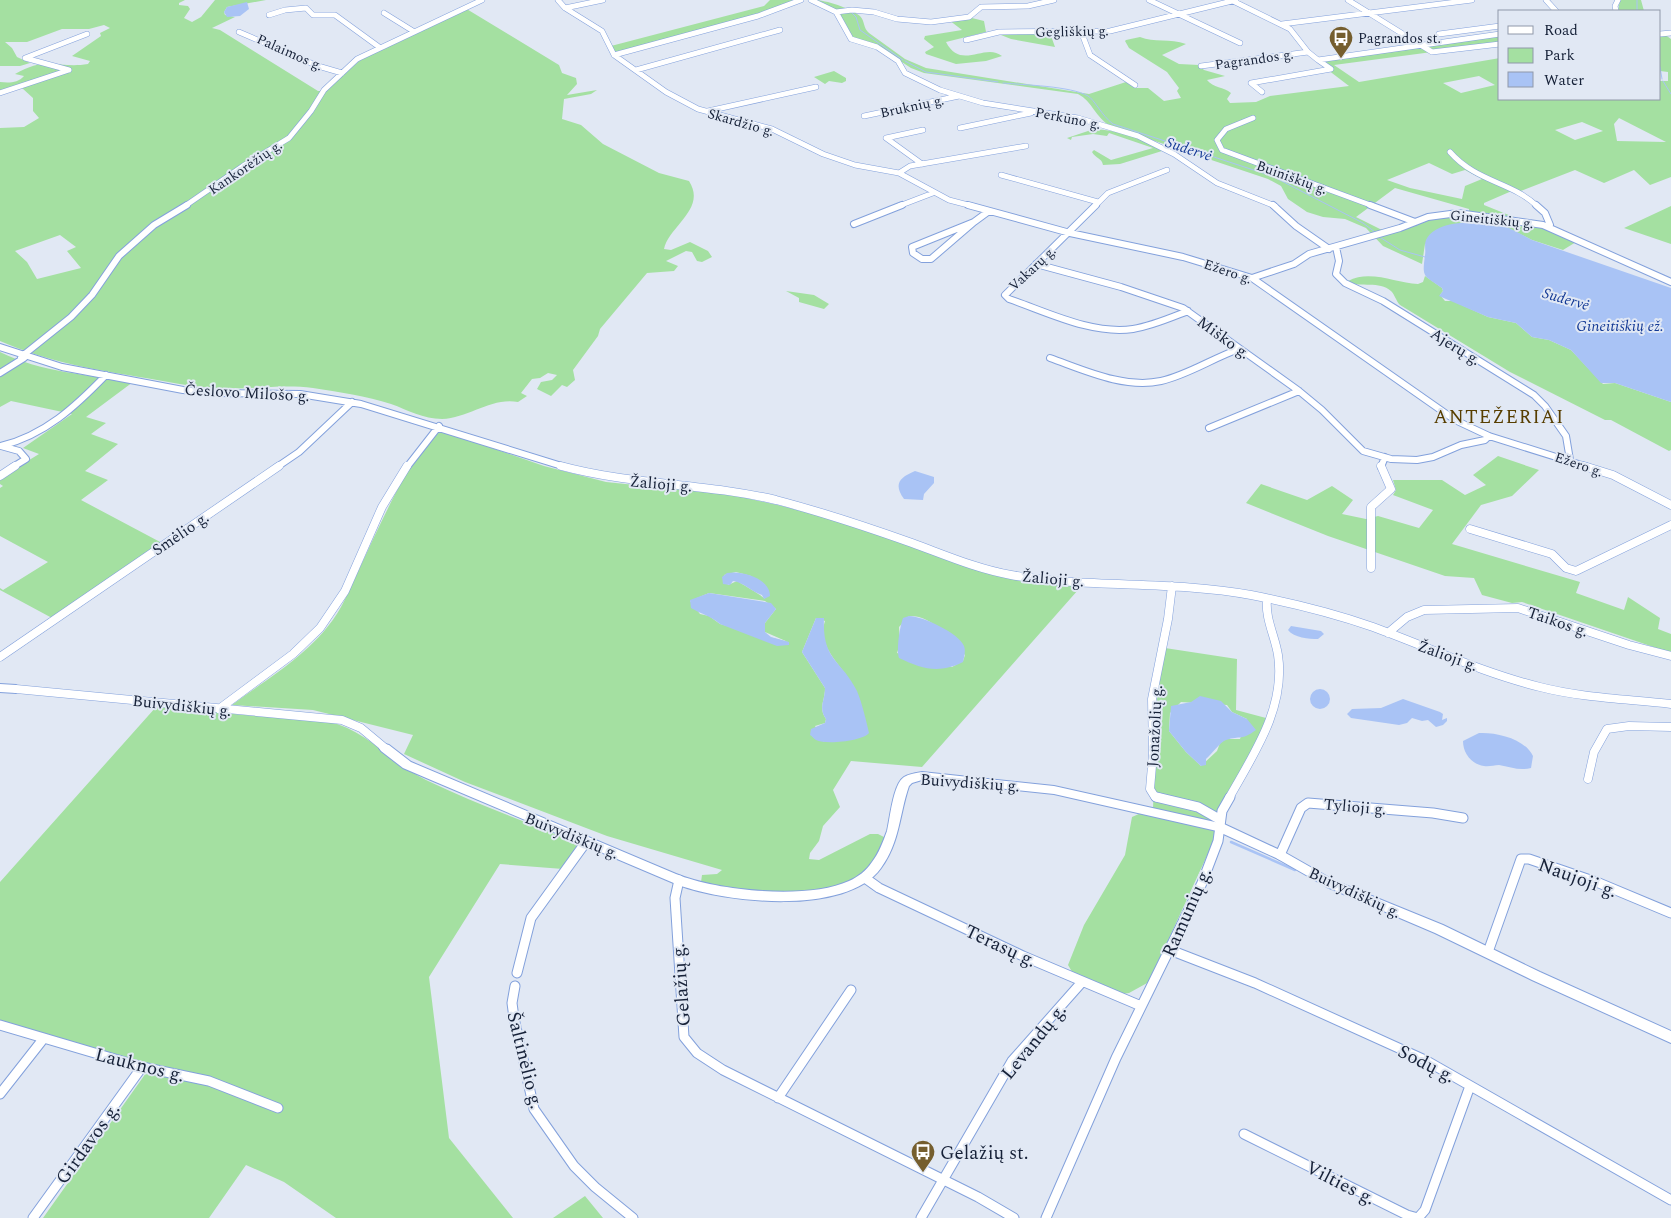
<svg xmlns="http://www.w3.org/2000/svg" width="1671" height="1218" viewBox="0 0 1671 1218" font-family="Spectral,serif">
	<rect width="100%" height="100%" fill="#e1e8f4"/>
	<path fill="#a4e0a1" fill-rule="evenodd" d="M0,0H185L179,3V5L188,6L190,9L184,18L192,22L201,17L215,0H266L227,7L224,12L225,15L235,17L212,28L220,30L318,91H325L366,55L465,8L559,65L562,73L576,78L577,84L567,95L597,90L591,94L564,99L562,119L581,125L603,144L659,173L689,181C707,209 669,226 664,249L671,250L690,242L708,251L712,257L702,262L697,261L692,252L686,251L666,261L678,266L674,271L647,273L600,329L598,336L573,370L575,380L567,387L562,385L551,396L537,389L541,382L552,380L557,375L548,373L540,378L532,379L521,393L527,396L518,402C491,397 469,418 442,419C423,419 408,410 391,404C367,396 338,392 313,388C281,384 250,390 218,388C191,387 165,381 139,377C87,368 49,362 0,341V128L24,127L39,118L33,111V98L22,88L0,92V82C9,83 18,83 24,76L15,74C47,55 58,69 88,64L90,61L72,56L101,36L100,33L110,28L104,25L89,29H62L27,42H5L12,48L17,57L30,63L20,66H0ZM60,235L76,247L67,251L81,268L37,279L27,262L15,251Z
		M770,0H799L766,12L615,53L611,46L764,6Z
		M814,0C826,0 850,8 860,16C865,21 863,28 869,33L905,59L926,68L1089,94L1126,82L1135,88H1148L1164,101L1181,98L1177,91L1179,88L1167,72L1129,48L1125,41L1126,40L1140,37C1154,43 1170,38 1186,44L1162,55L1179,64L1199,65L1204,70L1225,76L1207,80C1213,88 1224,87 1231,93L1227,99L1230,103L1256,102L1270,96L1349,86L1328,70L1325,61L1500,36V43L1334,65L1359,82L1500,58V99H1660V81H1668V72L1660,71V34H1664L1671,39V177L1650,185L1634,170L1604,183L1575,170L1518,192L1514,190L1484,203V205L1576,242L1563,250L1532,240L1502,225L1477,222L1425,244L1422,264L1383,246L1366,228L1345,219L1323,217L1307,212L1288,199L1281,186L1268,179L1110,126C1096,118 1092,101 1078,94L924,73L911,68L880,48L852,39L840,14ZM1479,76L1495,85L1461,93L1443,83ZM1619,118L1666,142L1617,141L1614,124ZM1582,122L1603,131L1575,140L1555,130ZM1429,163L1452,174L1465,170L1482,179L1465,186L1462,199L1410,188L1387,180ZM1395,188L1469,209V214L1426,218L1382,230L1356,217Z
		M1620,0H1641L1644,11H1618Z
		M972,18L984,21L986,32L946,42C961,71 985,42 1002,56L986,61L956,64L926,54L925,52L934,47L924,39L925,36L962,30L949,20Z
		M996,33H1050L1055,47L1011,39Z
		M834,71L846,78V81L842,83L829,81L825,84L814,77Z
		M1094,129C1117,130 1142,137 1162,151L1120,164L1103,165C1102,158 1095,158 1092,152L1094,150L1111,160L1153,148L1109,133L1107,136L1093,134L1072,137L1071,140L1067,138Z
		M1671,206V244L1624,228Z
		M1425,276L1442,288L1443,291L1440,295L1445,301H1453L1488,317L1516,323L1532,337L1549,340L1571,350L1603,384L1615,383L1671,402V450L1669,451L1611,420H1605L1510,372L1400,305C1396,301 1395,295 1391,291C1379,280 1361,289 1348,281C1370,269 1396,283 1418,284L1423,282Z
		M786,291L814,295L829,304L824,309L799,302V298Z
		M0,352C40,372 89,375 133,382L86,417L106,423L91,434L118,444L85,471L108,480L81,500L162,543L52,618L0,590V588L3,590L48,562L0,536V488L3,486L0,484V478L39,454L23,448L72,414L11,401L0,407Z
		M443,431L544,466L606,482L732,495L782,506L835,520L910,544L957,563L1068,583L1078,590L922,767L851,761L833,790L840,807L823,826L819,841L810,853L809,859L819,860L870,834H878L884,837V841C879,850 875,864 867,871C829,905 747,891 701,882L702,875L717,874L722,870L607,836L465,782L404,754L413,735L313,710L232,705C271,676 317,650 341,607C359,575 412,439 443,431ZM736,572L751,576L765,599C763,596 742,584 737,581L728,585L724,575ZM709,593L765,601L776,609L765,623V632L788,642L720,624L709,616L700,614L690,601ZM909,616C933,615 949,639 965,655L963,661L952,667L897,653L900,644L899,627ZM816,618L825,621C818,641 833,658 844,672L824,742L815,726L825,723L826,719C818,708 825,701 825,688L802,652Z
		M1498,456L1539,470L1512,496L1481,505L1452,544L1580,582L1576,593L1624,610L1628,597L1660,618L1658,629L1671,634V653L1522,602L1512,603L1482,595L1474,578L1445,576L1328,536L1246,503L1261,484L1307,500L1332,486L1353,500L1342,514L1366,519L1378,516L1419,528L1433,510L1393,495L1396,490L1393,480H1442L1465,495L1486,485L1473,475Z
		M1165,648L1237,659L1236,710L1266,718L1256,744L1212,822L1153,809L1157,699ZM1181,702L1227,705L1232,712L1247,719L1240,739H1226L1220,743L1217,751L1201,766L1186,752L1169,731L1170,713Z
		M156,707L333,723C368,732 392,763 426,780C476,804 530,823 581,845L563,869L500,864L429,977L449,1138L513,1218H336L284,1182L246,1165L209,1218H43L151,1066L0,1021V882Z
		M1141,813L1214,828L1216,836L1149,982L1129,993L1122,994L1074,975L1068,965L1084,925L1125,855L1132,817Z
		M585,1196L603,1218H553Z"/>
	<path fill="#a9c3f5" d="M247,2L249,9L240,16L227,17L224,12L227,7Z
		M1487,222L1509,228L1532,240L1671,288V402L1615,383H1601L1571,350L1549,340L1532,337L1516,323L1488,317L1439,296L1443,291L1442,288C1423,275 1422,278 1425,255C1426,250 1424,245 1426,240C1435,221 1469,222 1487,222Z
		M915,471L934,477V483L924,494L923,500L904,499C894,485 898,478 915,471Z
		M727,573C741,570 770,578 770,596L764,599L762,595C752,592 743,582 733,581L730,585L723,584L722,577Z
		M709,593L771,603L776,609L765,623V632L771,637L789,642V645L777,646L720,624C711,616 701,614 691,608L690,600Z
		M909,616C922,616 959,633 964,646C966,651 964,657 963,662C939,674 922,669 899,658C896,650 900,626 903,618Z
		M816,618H824C822,661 841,659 857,691C862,703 866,720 869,733C863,741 826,745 816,740C814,739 812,736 810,735L811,729L825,723L826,719C818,708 825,701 825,688L802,652Z
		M1291,626L1321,631L1324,634L1318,639C1309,639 1294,638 1288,630Z
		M1310 699a10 10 0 1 1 20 0a10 10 0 1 1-20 0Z
		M1200,696L1221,701L1232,712L1247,719L1256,730C1241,741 1241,735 1226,740C1221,741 1212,754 1206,759V765L1201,766L1186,752L1169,731L1171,706L1191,702Z
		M1403,699L1440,712L1443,714L1442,720L1447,718V721L1443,725L1436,727L1428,720L1422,721L1412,718L1407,723L1399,725L1351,718L1347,714L1352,709L1381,708Z
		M1479,733C1497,732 1525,739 1533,756L1531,768C1520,771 1510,767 1499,765C1494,765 1489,767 1484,766C1471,764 1463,753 1463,741Z"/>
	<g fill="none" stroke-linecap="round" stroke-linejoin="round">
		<path stroke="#a9c3f5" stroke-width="1" d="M1637,0V11
			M851,12L856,17L860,30L903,60
			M905,61L926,72L998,82
			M1660,67L1662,79
			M1663,81L1671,94
			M1003,83C1024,85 1071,86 1088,96C1094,99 1102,116 1113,124L1272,176L1363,223L1375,232
			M1378,236L1400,250L1425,257"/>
		<path stroke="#a9c3f5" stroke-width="2.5" d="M1231,842L1295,870"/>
		<defs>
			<path id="minor-far3" d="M558,0L565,8L602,31L614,55L666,92L698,109L772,129L823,154L855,165L899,173
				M811,0L836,12L851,39L877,47L898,61L905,73L940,90L983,103L1078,118L1138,136L1174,154L1217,183L1275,206
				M1149,0L1240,43
				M1231,0L1290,29L1308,52L1318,60L1500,34
				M1348,0L1432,52L1500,44
				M1546,0L1556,11
				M565,8L603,0
				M1616,11L1615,6L1618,0
				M836,12L852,10L874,12L897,19L931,22L969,17L981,7L1028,6L1054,0
				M384,13L413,31
				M269,15L285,10L306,8L313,15H335L379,47
				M1282,24L1472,0
				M1081,31L1090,55L1135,85
				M239,32L318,66L342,73
				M1439,34L1500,26
				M1660,34L1671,33
				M966,40L999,32L1110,31L1236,0
				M614,55L758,16L801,0
				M1201,66L1308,52
				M69,70L25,58L87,34
				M636,70L780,30
				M1262,92L1251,83L1331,69L1318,60
				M0,93L69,70
				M708,111L816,87
				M864,116L959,96
				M1253,118L1226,129L1217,140L1222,150L1373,206
				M960,128L1031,113
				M1450,152C1476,182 1512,182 1537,206
				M922,164L886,138L923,130
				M899,173L949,200L972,206
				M899,173L910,166L1026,146
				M1001,175L1098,202
				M185,206L243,166L289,138L311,111L324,90L357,59L482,0
				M899,206L933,193
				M1095,206L1108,193L1167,170"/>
			<path id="minor-far2" d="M968,205L1070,233L1183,257L1252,278L1455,420L1489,436L1588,467
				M1096,205L1005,295L1009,299C1047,312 1092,335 1133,329C1152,326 1170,318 1188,311
				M1273,205L1296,226L1329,249
				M1370,205L1415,222
				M1536,205L1545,213L1550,225L1548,227
				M974,222L931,259H922L913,253L912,247Z
				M974,222L989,211
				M854,224L902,205
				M1336,247L1339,261L1336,274L1345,283L1383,301L1534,395L1545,406L1566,436L1570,460
				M1036,264L1121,287L1183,308L1299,391L1322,410L1363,451L1391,459L1417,460L1433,457L1461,445L1485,440L1489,436
				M1252,278L1294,264L1309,254L1400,228L1428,217L1458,213L1543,225L1671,282
				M0,347L62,367L183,390L217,393L300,394L361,404L565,467
				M21,357L71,317L92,295L119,256L154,225L187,205
				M1050,358C1084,370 1124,389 1161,381C1188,375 1213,358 1239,349
				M0,373L24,358
				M1209,428L1299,391
				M13,467L26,459L19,451L1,446C45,435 75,407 106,375
				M277,467L299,452L352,402
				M407,467L439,426
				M1381,467L1385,457"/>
			<path id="minor-far1" d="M561,466C631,485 704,483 776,500C822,512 867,527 912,543C945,555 977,569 1011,575C1090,589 1171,580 1251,595C1292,603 1333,613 1373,627C1428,647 1483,673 1540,687C1583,698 1627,699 1671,704
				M1584,466L1613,475L1671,505
				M0,476L15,466
				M1470,529L1552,554L1566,568L1576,571L1671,525
				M1371,568V507L1391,489L1381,466
				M1388,633L1407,617L1424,610L1518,608L1629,645L1671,656
				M0,657L279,466
				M16,689L342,720L361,728L385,748
				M219,709L293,654L320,628L345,591L382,507L407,466
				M1588,779L1594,752L1607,729L1629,726L1671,727
				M1161,798L1155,797L1150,789L1153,754L1152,699L1168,619L1172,586
				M1229,798C1253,755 1286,708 1278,655C1275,636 1265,619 1267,599"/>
			<path id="minor" d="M1156,797L1198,807L1219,819
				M1280,855L1301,808L1308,803L1433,813L1463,818
				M865,878L879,888L1023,956L1141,1006
				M679,880L675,898L684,1037L697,1053L723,1070L978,1197L1014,1218
				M1170,950L1255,983L1425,1060L1671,1200
				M1488,952L1521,859H1529L1599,883L1671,913
				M517,973L531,918L586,842
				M515,986L512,1003L514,1018L534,1109L574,1166L595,1187L633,1218
				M0,1025L142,1067L209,1081L278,1108
				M0,1094L44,1038
				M778,1098L851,990
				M1244,1134L1407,1215L1418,1218L1425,1210L1470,1086
				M33,1218L142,1067
				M921,1218L1012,1061L1082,982
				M1046,1218L1116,1058L1202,883L1218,841L1222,811L1230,797"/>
			<path id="major" d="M0,684L16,685L21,689L16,693L0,692Z
				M385,744L389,745L411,762L676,874C717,891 808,900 849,881C858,877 866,871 872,862C879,853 883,842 887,831C890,819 893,784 904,777C909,774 916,773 922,772L1054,786L1224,824L1284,852L1335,881L1443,925L1540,972L1671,1031V1043L1532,980L1435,933L1327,887L1276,858L1217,831L1054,794L922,780L912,783L909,786C899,815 900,842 881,868C847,916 724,903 676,884L431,780L403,768L381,751L379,748L381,745Z"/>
		</defs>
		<use href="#minor-far3" stroke="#83a1dc" stroke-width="6"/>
		<use href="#minor-far2" stroke="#83a1dc" stroke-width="8"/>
		<use href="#minor-far1" stroke="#83a1dc" stroke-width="9"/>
		<use href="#minor" stroke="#83a1dc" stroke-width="11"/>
		<use href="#major" stroke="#83a1dc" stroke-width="2"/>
		<use href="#minor-far3" stroke="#fff" stroke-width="5"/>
		<use href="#minor-far2" stroke="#fff" stroke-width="6"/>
		<use href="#minor-far1" stroke="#fff" stroke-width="8"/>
		<use href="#minor" stroke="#fff" stroke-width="9"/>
		<use href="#major" fill="#fff" fill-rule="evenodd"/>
	</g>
	<defs>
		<symbol id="bus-pin" viewBox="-11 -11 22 30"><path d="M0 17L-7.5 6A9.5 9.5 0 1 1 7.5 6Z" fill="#755e2e" stroke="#e1e8f4"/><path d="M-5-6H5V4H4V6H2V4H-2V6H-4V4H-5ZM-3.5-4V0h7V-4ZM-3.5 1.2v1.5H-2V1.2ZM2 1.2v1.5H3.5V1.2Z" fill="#fff"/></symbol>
	</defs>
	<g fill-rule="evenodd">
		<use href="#bus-pin" x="1327" y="24" width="28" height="38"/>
		<use href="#bus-pin" x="909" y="1138" width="28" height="38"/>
	</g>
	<g text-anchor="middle" stroke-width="4" stroke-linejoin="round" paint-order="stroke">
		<g font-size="14" fill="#162138" stroke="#e1e8f4">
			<text transform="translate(1072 31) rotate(-1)" y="5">Gegliškių g.</text>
			<text transform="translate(290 52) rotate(24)" y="5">Palaimos g.</text>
			<text transform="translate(1254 59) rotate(-8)" y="5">Pagrandos g.</text>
			<text transform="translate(912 106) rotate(-12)" y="5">Bruknių g.</text>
			<text transform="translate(1068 118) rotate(11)" y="5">Perkūno g.</text>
			<text transform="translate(741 122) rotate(16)" y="5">Skardžio g.</text>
			<text transform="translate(245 167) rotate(-34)" y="5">Kankorėžių g.</text>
			<text transform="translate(1292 177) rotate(20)" y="5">Buiniškių g.</text>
			<text transform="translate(1492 219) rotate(6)" y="5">Gineitiškių g.</text>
			<text transform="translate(1032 268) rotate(-43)" y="5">Vakarų g.</text>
			<text transform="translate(1228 271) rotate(19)" y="5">Ežero g.</text>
			<text transform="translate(1579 464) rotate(19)" y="5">Ežero g.</text>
		</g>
		<g font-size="14" fill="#162138" stroke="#e1e8f4" text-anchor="start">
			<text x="1358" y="43">Pagrandos st.</text>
		</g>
		<g font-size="15" font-style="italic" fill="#133995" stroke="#e1e8f4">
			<text transform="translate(1189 149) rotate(18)" y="5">Sudervė</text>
			<text transform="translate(1566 299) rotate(16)" y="5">Sudervė</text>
			<text x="1620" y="331">Gineitiškių ež.</text>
		</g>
		<g font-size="16" fill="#162138" stroke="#e1e8f4">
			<text transform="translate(1224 337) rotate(36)" y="6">Miško g.</text>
			<text transform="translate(1456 346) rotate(32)" y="6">Ajerų g.</text>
			<text transform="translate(247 392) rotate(3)" y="6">Česlovo Milošo g.</text>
			<text transform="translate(661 483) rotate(5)" y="6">Žalioji g.</text>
			<text transform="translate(180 533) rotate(-34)" y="6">Smėlio g.</text>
			<text transform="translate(1053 578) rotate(5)" y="6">Žalioji g.</text>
			<text transform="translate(1558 621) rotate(19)" y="6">Taikos g.</text>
			<text transform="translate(1448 655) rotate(20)" y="6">Žalioji g.</text>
			<text transform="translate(182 705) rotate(6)" y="6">Buivydiškių g.</text>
			<text transform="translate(1154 726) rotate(-87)" y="6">Jonažolių g.</text>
			<text transform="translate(970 782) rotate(4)" y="6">Buivydiškių g.</text>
			<text transform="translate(1355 806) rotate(5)" y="6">Tylioji g.</text>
			<text transform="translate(572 835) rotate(22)" y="6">Buivydiškių g.</text>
			<text transform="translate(1355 892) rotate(25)" y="6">Buivydiškių g.</text>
		</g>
		<g font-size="19" letter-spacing="1" fill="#573e00" stroke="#e1e8f4">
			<text x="1499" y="423">ANTEŽERIAI</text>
		</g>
		<g font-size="19" fill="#162138" stroke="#e1e8f4">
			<text transform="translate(1578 877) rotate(20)" y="7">Naujoji g.</text>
			<text transform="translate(1186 912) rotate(-66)" y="7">Ramunių g.</text>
			<text transform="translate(1001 945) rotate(25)" y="7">Terasų g.</text>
			<text transform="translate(680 985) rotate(-94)" y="7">Gelažių g.</text>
			<text transform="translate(1033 1041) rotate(-51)" y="7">Levandų g.</text>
			<text transform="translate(526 1060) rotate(76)" y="7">Šaltinėlio g.</text>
			<text transform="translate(1427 1063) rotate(27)" y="7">Sodų g.</text>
			<text transform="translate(140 1064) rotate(14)" y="7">Lauknos g.</text>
			<text transform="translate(87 1143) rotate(-54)" y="7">Girdavos g.</text>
			<text transform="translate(1341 1182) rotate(27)" y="7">Vilties g.</text>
		</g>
		<g font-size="19" fill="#162138" stroke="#e1e8f4" text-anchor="start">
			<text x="940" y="1159">Gelažių st.</text>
		</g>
	</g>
	<rect x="1498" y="10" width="162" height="90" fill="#e1e8f4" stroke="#9098a9"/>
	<rect x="1508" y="26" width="25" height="8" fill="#ffffff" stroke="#9098a9"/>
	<text x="1544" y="35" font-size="15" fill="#162138">Road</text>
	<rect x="1508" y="48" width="25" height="15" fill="#a4e0a1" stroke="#9098a9"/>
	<text x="1544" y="60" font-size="15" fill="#162138">Park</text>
	<rect x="1508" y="72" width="25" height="15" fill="#a9c3f5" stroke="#9098a9"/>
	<text x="1544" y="85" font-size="15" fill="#162138">Water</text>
</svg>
